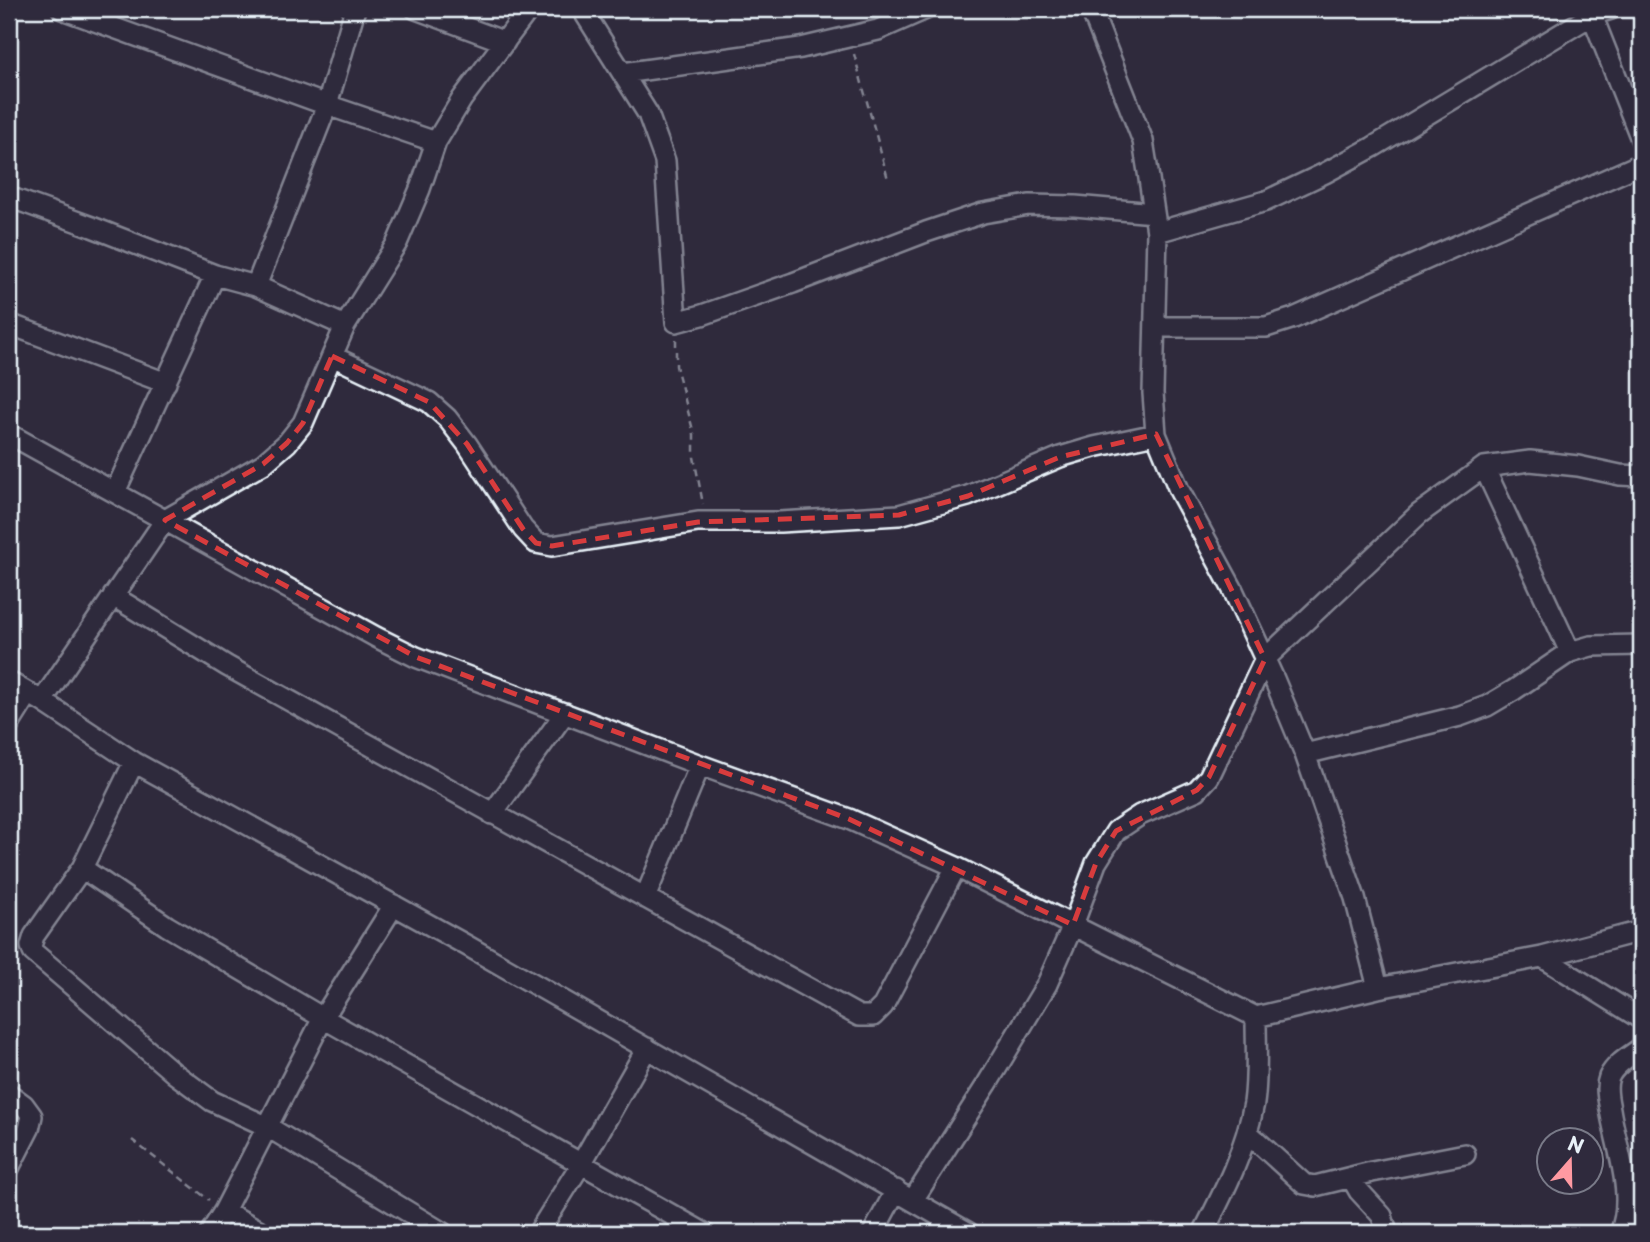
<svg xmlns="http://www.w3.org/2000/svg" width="1650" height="1242" viewBox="0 0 1650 1242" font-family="'Playpen Sans',sans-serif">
	<rect width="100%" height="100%" fill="#2f2a3d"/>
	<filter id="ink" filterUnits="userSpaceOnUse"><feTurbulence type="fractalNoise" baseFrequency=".0143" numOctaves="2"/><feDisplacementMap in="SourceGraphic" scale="14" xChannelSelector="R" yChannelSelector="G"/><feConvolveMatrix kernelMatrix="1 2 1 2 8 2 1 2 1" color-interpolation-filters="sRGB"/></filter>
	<g filter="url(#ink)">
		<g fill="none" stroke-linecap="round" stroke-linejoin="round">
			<defs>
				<path id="minor" d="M62,9L327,105L436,142
					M416,9L505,42
					M582,9L648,114L665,161L676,322L702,315L793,283L926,232L983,213L1029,205L1075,206L1154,213
					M1091,9L1143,141L1148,172L1157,232L1153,393L1156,434L1179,490L1232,588L1274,679L1305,754L1355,898L1378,988
					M1592,15L1641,139
					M623,73L801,48L878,30L926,9
					M9,197L92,227L215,275L256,286L345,326
					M1157,232L1266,201L1325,173L1373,147L1592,15L1611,9
					M256,286L327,105L355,9
					M9,324L166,383
					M1155,327H1266L1294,318L1641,164
					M332,356L429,402L447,418L467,444L523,529L536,543L552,546L698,522H780L899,515L968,496L1060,457L1094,447L1156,434
					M9,434L376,637L416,657L700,765L849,819L956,867L1256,1017L1378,988L1542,957L1641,931
					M1484,467L1570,652
					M115,492L215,275
					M113,596L227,666L859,1016H873L883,1006L956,867
					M9,682L42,701L134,762L466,945L969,1233
					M42,701L165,520L263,464L287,443L303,423L345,326L397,243L420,189L436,142L462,99L529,9
					M9,725L29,693
					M1305,754L1460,716L1487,706L1514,690L1570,652L1591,646L1641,645
					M134,762L82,868L167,926L323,1018L704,1233
					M492,814L565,713
					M82,868L34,936L31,946L33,952L174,1073L212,1101L268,1127L443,1233
					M645,898L700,765
					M1542,957L1641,1019
					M9,1094L24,1105L32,1116L29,1129L9,1168
					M1247,1132L1304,1184L1315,1186L1372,1172L1465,1154
					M1351,1177L1359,1191L1382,1216L1387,1233
					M913,1200L987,1084L1047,984L1073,925L1096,863L1116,831L1140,815L1197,790L1209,777L1265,659L1419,514L1484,467L1530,461L1578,466L1620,475L1641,476
					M224,1211L264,1233
					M210,1233L224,1211L323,1018L394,905
					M538,1233L581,1164L647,1048
					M873,1233L896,1190
					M1203,1233C1224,1192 1246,1149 1254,1103C1258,1075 1256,1045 1256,1017
					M1620,1233C1636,1195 1616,1148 1610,1109C1608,1099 1605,1087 1609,1077C1615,1064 1630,1056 1641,1048"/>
			</defs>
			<use href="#minor" stroke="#e8f1f8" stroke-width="24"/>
			<path stroke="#e8f1f8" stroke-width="2.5" stroke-dasharray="7 5" stroke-linecap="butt" d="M854,54L888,179
				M676,339V366L694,434V457L703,504
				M132,1140L209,1200"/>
			<use href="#minor" stroke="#2f2a3d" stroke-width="19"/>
		</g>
	</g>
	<path d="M0 0H1650V1242H0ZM332,356L429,402L467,444L523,529L536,543L552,546L698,522L899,515L968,496L1060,457L1156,434L1265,659L1209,777L1197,790L1116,831L1096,863L1073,925L849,819L416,657L165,520L263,464L287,443L303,423Z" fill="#2f2a3d" fill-opacity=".55" fill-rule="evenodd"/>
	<path fill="none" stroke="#d83c3d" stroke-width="5" stroke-dasharray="14 9" stroke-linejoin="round" d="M332,356L429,402L467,444L523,529L536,543L552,546L698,522L899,515L968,496L1060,457L1156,434L1265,659L1209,777L1197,790L1116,831L1096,863L1073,925L849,819L416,657L165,520L263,464L287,443L303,423Z"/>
	<rect width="1650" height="1242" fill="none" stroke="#2f2a3d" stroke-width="35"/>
	<rect x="18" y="18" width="1615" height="1207" fill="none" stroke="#e8f1f8" stroke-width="2.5" filter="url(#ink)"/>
	<g transform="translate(1570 1161) rotate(20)"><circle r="33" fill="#2f2a3d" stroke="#797a88" stroke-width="2"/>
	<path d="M0-5L12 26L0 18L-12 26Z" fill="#ff9aa2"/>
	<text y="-10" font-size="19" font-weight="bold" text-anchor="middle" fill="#e8f1f8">N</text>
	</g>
</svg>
